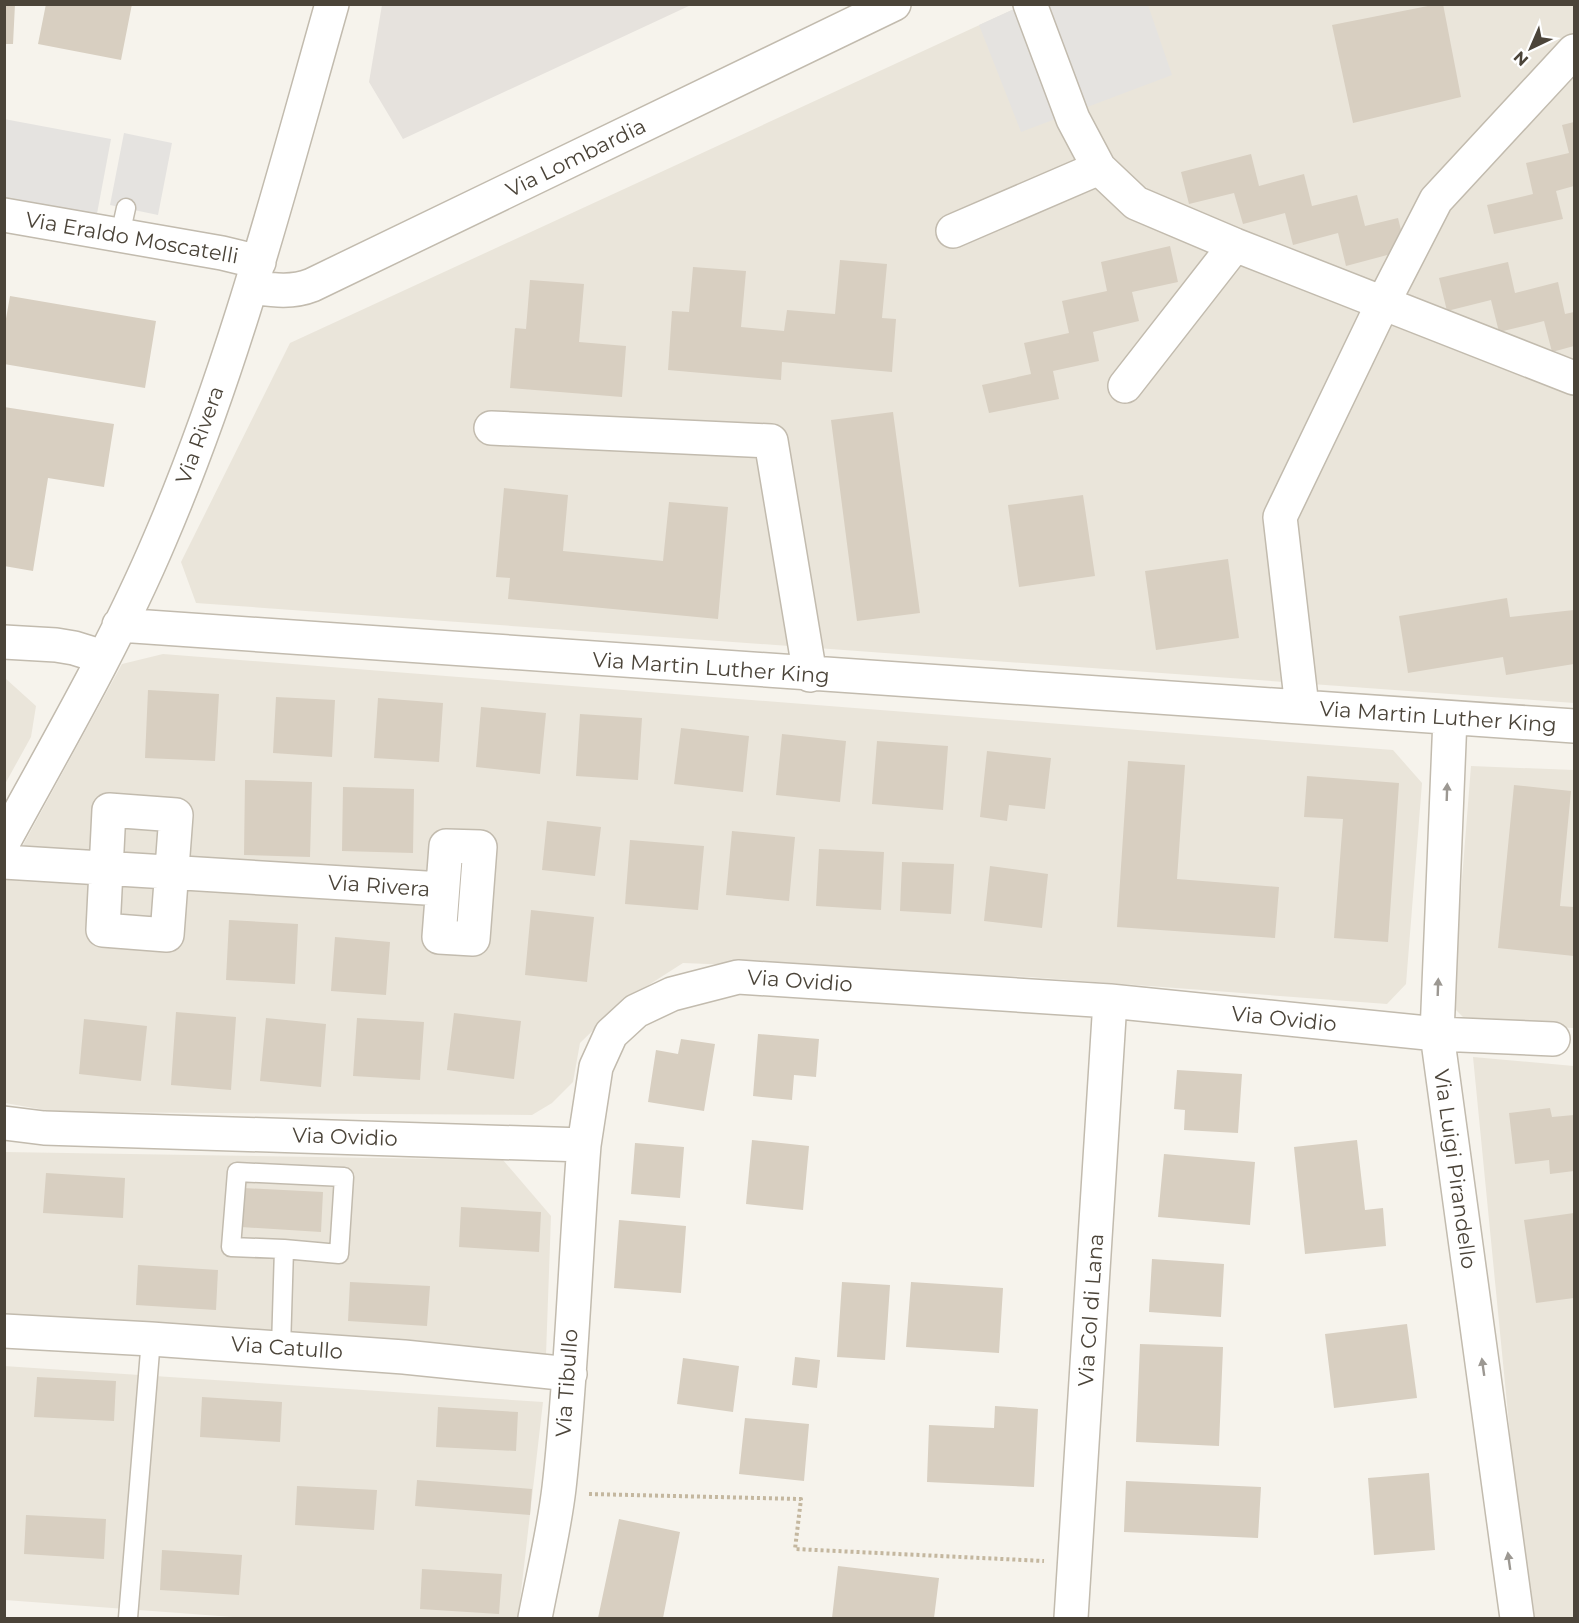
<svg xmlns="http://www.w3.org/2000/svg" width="1579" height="1623" viewBox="0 0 1579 1623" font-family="Montserrat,sans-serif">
	<rect width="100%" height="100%" fill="#f6f3ec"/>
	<path fill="#eae5da" d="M1023,5H1574V703L196,603L181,562L290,343Z
		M163,654L1393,750L1422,783L1406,984L1387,1004L1029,977L683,963L622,1002L580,1043L573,1082L552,1103L532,1115L56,1112L5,1103V878L122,664Z
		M5,678L36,706L31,737L5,784Z
		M1471,766L1574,770V1028L1470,1024L1452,1006Z
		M1473,1057L1574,1066V1618H1528Z
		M4,1152L503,1160L551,1216L546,1355L5,1314Z
		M4,1366L543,1402L518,1618H246L5,1600Z"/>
	<path fill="#e6e2dd" d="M382,5V4L691,5L403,139L369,82Z"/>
	<path fill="#e5e3e0" d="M1023,5H1148L1172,75L1021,132L979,25Z
		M4,119L111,139L96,219L5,202Z
		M124,133L172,143L158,215L110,205Z"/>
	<path fill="#d8cfc1" d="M5,4H15L13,44H5Z
		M46,4H132L121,60L38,44Z
		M1438,4H1443L1461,97L1353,123L1332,25Z
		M1574,122V186L1556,191L1563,219L1494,234L1487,205L1533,194L1526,163L1569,153L1562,125Z
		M1251,154L1259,186L1304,174L1312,206L1357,195L1365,226L1398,218L1406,250L1346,266L1338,233L1293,245L1285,213L1243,224L1234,193L1189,204L1181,172Z
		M1170,246L1178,282L1132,292L1139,321L1093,332L1099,361L1053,371L1059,399L989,413L982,385L1031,374L1024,343L1069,333L1062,301L1107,291L1101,262Z
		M840,260L887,264L882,318L896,319L892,372L782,362L781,380L668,370L672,311L689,312L693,267L746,271L741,327L784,331L787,310L835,314Z
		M1508,262L1515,293L1558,282L1565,314L1574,312V346L1552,352L1544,321L1499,332L1491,300L1447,311L1439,278Z
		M530,280L584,284L579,342L626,346L622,397L510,388L515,328L526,329Z
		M10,296L156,321L145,388L4,364V330Z
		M4,407L114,424L104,487L48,478L33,571L4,566Z
		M893,412L920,613L857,621L831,420Z
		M504,488L568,495L563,551L663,561L669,502L728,507L718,619L508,599L510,578L496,577Z
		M1083,495L1095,576L1019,587L1008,505Z
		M1228,559L1239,638L1156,650L1145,571Z
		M1507,598L1510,617L1574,610V664L1506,675L1503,657L1408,673L1399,616Z
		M148,690L219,694L215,761L145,758Z
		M276,697L335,700L332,757L273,753Z
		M378,698L443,703L439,762L374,758Z
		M481,707L546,713L540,774L476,767Z
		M580,714L642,718L638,780L576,776Z
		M681,728L749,736L743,792L674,784Z
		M782,734L846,741L840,802L776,795Z
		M877,741L948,746L943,810L872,804Z
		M987,751L1051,758L1045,809L1009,805L1007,821L980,817Z
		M1128,761L1185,765L1177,879L1279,887L1275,938L1117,927Z
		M1307,776L1399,783L1388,942L1334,938L1343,819L1304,817Z
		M245,780L312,782L310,857L244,855Z
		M1514,785L1571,791L1560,906L1574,907V956L1498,948Z
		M343,787L414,789L413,853L342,851Z
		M547,821L601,827L595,876L542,870Z
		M732,831L795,837L789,901L726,895Z
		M630,840L704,846L698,910L625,904Z
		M819,849L884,852L881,910L816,906Z
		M902,862L954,864L951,914L900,911Z
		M990,866L1048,874L1042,928L984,921Z
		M531,910L594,917L587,982L525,975Z
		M229,920L298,924L295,984L226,980Z
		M335,937L390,942L386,995L331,991Z
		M176,1012L236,1017L231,1090L171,1085Z
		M454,1013L521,1021L514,1079L447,1070Z
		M266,1018L326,1024L321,1087L260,1081Z
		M357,1018L424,1022L420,1080L353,1076Z
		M84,1019L147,1026L141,1081L79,1074Z
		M758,1034L819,1039L816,1077L794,1075L792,1100L753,1096Z
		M681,1039L715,1044L704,1111L648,1102L656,1050L678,1054Z
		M1177,1070L1242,1074L1238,1133L1184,1130L1185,1110L1174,1109Z
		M1550,1108L1552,1117L1574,1115V1171L1550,1174L1549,1160L1515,1164L1509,1113Z
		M752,1140L809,1146L803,1210L746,1204Z
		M1357,1140L1365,1210L1383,1208L1386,1246L1305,1254L1294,1147Z
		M635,1143L684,1147L680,1198L631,1194Z
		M1164,1154L1255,1162L1250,1225L1158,1217Z
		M46,1173L125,1178L123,1218L43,1213Z
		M243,1188L323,1192L321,1232L241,1227Z
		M461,1207L541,1212L539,1252L459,1247Z
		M1574,1213V1298L1536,1303L1524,1220Z
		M619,1220L686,1226L681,1293L614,1288Z
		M1152,1259L1224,1264L1221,1317L1149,1312Z
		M138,1265L218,1270L216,1310L136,1305Z
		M350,1282L430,1286L427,1326L348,1321Z
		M842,1282L890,1285L885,1360L837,1357Z
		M911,1282L1003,1288L999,1353L906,1347Z
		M1407,1324L1417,1398L1334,1408L1325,1334Z
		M1140,1344L1223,1347L1219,1446L1136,1442Z
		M795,1357L820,1360L817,1388L792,1385Z
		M683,1358L739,1366L733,1412L677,1404Z
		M37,1377L116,1381L114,1421L34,1417Z
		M202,1397L282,1402L280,1442L200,1437Z
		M995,1406L1038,1409L1034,1487L927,1482L929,1425L994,1428Z
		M438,1407L518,1412L516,1451L436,1447Z
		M745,1418L809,1424L804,1481L739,1474Z
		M1429,1473L1435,1550L1374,1555L1368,1478Z
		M417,1480L532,1489L530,1515L415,1506Z
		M1126,1481L1261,1487L1258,1538L1124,1532Z
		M297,1486L377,1490L374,1530L295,1525Z
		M26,1515L106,1519L104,1559L24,1554Z
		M619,1519L680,1532L663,1618H598Z
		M162,1550L242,1555L239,1595L160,1590Z
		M838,1566L939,1578L934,1618H832Z
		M422,1569L502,1574L499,1614L420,1609Z"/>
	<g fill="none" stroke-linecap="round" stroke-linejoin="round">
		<defs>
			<path id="lane" d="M120,235L126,208
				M281,1348L284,1249L231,1247L237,1172L344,1177L339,1254L284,1249
				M128,1618L151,1339"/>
			<path id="street" d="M1030,4L1073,119L1099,168L1136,203L1235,245L1574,378
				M4,215L222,253L259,262
				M953,231L1099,168
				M252,287C273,290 292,293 312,285L894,4
				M1125,386L1235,245
				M491,428L771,441L810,675
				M119,625L1574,726
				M4,642L56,645L74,648L103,657
				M1302,707L1280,517L1383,303L1436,200L1574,51
				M1450,718L1437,1034L1517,1618
				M109,810L176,815L167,935L103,930Z
				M4,841C58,742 116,643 160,539C234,367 281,184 332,4
				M446,846L480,847L473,939L439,937Z
				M4,862L442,889
				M4,1123L44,1128L584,1145L596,1067L611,1034L636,1011L672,994L738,977L1110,1001L1437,1034L1553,1039
				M4,1331L151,1339L404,1357L570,1374
				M535,1618C543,1575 554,1531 559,1488C572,1374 575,1259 584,1145
				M1071,1618L1110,1001"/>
		</defs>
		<use href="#lane" stroke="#c2bbae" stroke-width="21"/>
		<use href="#street" stroke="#c2bbae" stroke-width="36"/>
		<path stroke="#c4b79f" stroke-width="4" stroke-dasharray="3 3" stroke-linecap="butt" d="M589,1494L801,1499L795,1549L1044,1561"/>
		<use href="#lane" stroke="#fff" stroke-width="18"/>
		<use href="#street" stroke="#fff" stroke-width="33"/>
	</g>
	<defs><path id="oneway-solid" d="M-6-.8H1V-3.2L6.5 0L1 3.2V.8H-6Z" transform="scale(1.5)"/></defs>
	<g fill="#9c9892">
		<use href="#oneway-solid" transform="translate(1447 792) rotate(-88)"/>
		<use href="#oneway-solid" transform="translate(1438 987) rotate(-88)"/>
		<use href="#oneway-solid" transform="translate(1483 1367) rotate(-98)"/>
		<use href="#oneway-solid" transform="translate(1509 1561) rotate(-98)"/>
	</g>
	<g text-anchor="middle" stroke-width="4.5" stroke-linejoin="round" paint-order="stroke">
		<g font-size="21" fill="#4b4439" stroke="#fff">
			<text transform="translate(576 158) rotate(-26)" y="7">Via Lombardia</text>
			<text transform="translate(132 238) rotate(10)" y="7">Via Eraldo Moscatelli</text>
			<text transform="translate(200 435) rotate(-70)" y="7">Via Rivera</text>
			<text transform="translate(711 668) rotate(4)" y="7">Via Martin Luther King</text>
			<text transform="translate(1438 717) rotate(4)" y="7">Via Martin Luther King</text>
			<text transform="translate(379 886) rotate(4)" y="7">Via Rivera</text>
			<text transform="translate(800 981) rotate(4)" y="7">Via Ovidio</text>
			<text transform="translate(1284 1019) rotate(6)" y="7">Via Ovidio</text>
			<text transform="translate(345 1137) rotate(2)" y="7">Via Ovidio</text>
			<text transform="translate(1455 1169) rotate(82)" y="7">Via Luigi Pirandello</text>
			<text transform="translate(1091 1310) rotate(-86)" y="7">Via Col di Lana</text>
			<text transform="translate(287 1348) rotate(4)" y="7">Via Catullo</text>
			<text transform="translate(567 1383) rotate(-86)" y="7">Via Tibullo</text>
		</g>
	</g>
	<rect width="1579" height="1623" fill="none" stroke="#4b4439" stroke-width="12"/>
	<g transform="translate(1531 48) rotate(224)" stroke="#ffffff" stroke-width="4.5" paint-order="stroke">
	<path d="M0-4.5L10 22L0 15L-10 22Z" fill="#4b4439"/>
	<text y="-9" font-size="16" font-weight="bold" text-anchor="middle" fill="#4b4439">N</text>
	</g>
</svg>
